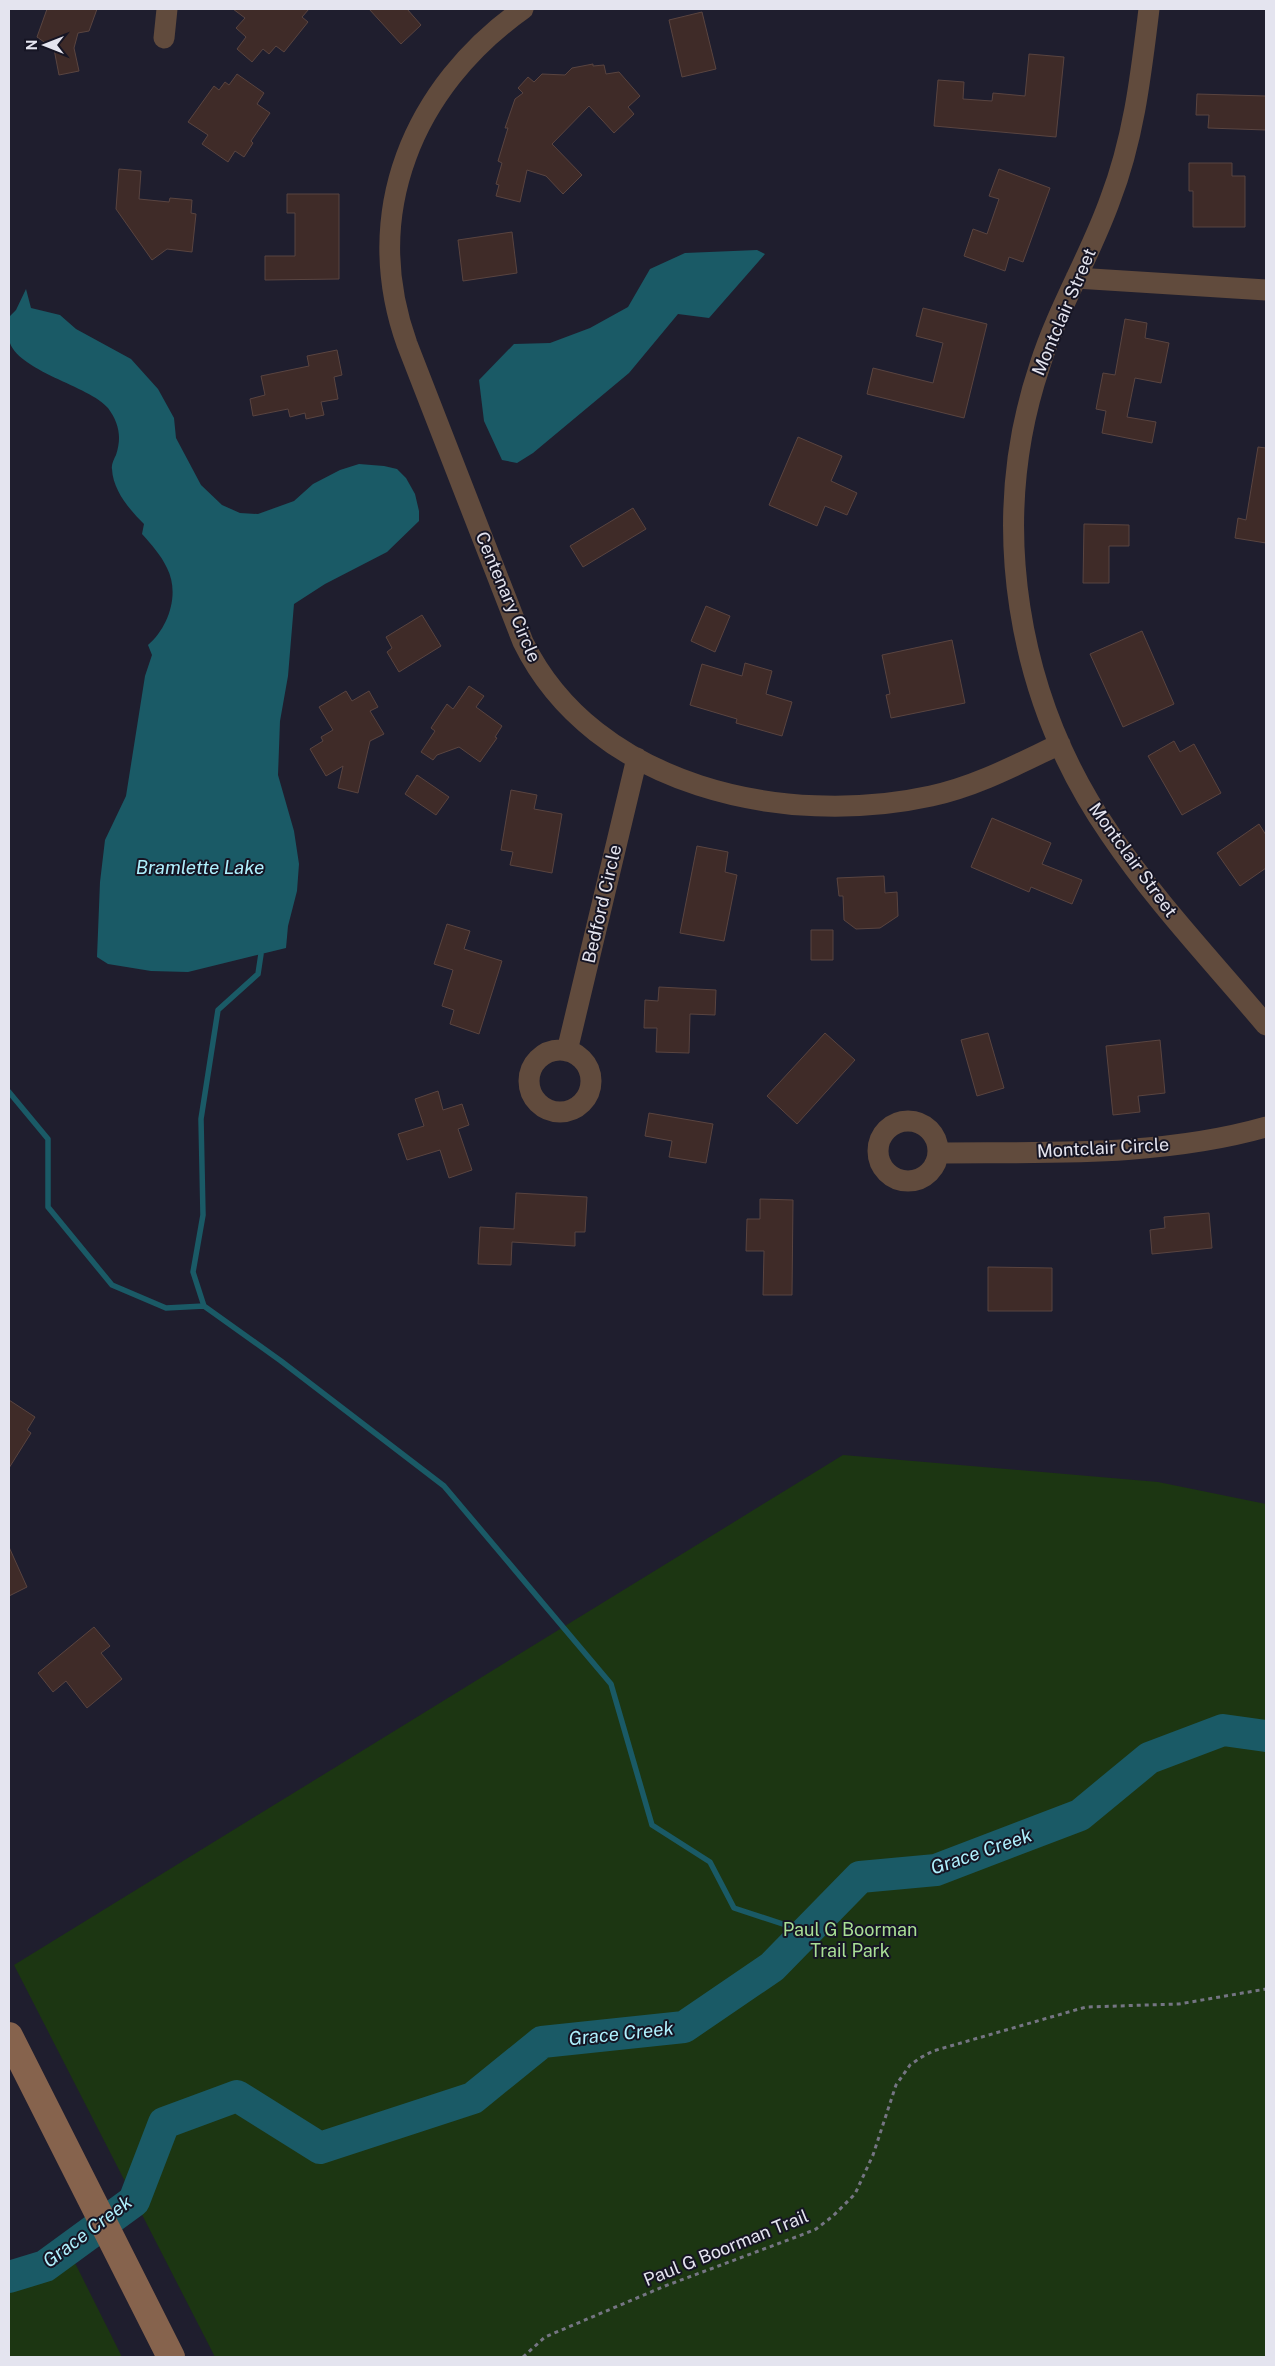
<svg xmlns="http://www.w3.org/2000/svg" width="1275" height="2366" viewBox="0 0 1275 2366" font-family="'Public Sans',sans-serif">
	<rect width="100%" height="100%" fill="#1f1e2e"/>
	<path fill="#1c3612" d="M843,1455L1158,1482L1266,1504V2357H215L14,1965Z
		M68,2249L122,2357H9V2277L45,2266Z"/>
	<path fill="#1a5a66" d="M757,250L765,254L709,318L678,314L629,373L533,453L517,463L502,460L484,421L479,380L514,344L550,343L590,328L628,307L650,269L685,253Z
		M26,289L31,308L60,315L76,329L131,359L158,389L174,418L176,438L201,485L222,505L240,513L258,514L294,501L313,484L340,470L359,464L384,466L397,469L406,478L415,494L419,511V521L387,552L325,584L294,604L288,676L280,721L278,775L294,831L299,864L297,891L288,926L286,948L188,972L151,971L108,964L97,957L100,882L105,840L126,796L145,676L152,655L148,645C169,627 180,593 167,568C161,555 151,544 142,534L144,524C130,510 113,491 112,469C111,465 114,459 116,455C122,437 119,423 108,408C90,386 16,371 9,340C7,333 9,324 9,317L16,310Z"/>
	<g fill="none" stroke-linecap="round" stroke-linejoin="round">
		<path stroke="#1a5a66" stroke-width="5.5" d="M9,1092L48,1139V1207L112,1285L166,1308L204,1306L281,1361L444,1486L611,1684L652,1825L710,1862L734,1908L807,1932
			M204,1306L193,1272L203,1215L201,1119L218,1010L258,974L261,954"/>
		<path stroke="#1a5a66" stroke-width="32" d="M9,2277L45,2266L134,2201L164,2123L237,2096L320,2148L473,2098L542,2042L684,2027L772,1967L860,1877L936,1870L1080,1815L1149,1758L1223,1730L1266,1736"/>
	</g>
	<path fill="#3f2b28" stroke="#594440" d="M47,9H97L89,31L78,33L74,48L79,71L59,75L54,49L37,37Z
		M233,9H309L302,17L308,22L284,52L276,46L269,54L263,49L252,62L237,49L246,37L236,28L245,18Z
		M369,9H407L421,25L401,44Z
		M702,12L716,69L682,77L669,20Z
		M1029,54L1064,57L1056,137L934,126L938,80L964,82L963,99L992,101L993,93L1025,96Z
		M593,64V66L604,65L606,74L619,72L640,96L628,107L634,114L614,133L589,106L552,144L582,175L563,194L546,176L527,170L520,202L496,196L499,185L496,184L502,163L498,161L508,128H505L515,99L523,93L518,88L528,77L534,82L542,74L565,75L572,68Z
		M237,74L264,93L257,104L270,113L251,141L253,143L244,157L235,151L228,162L202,144L208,135L188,122L214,86L219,90L225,82L229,85Z
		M1197,94L1266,96V130L1208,128L1209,115H1196Z
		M1189,163H1232V176H1245V227H1193V191H1189Z
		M119,169L141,171L139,199L169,202L170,198L192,200L191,213L196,214L192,252L167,249L152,260L116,209Z
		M999,169L1050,188L1023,262L1009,257L1005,271L964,256L973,229L987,234L999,199L989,196Z
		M287,194H339V279L265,280V256H295V213H287Z
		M512,232L517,273L463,281L458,240Z
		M923,308L987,324L964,418L867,394L873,368L933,383L943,343L916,336Z
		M1125,319L1147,323L1145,338L1169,343L1161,383L1135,378L1127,417L1156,422L1152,443L1102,433L1106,411L1096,409L1103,373L1115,375Z
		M337,350L342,375L334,377L338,399L321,402L324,415L306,419L305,413L290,417L288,409L253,416L250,399L265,395L261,376L309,366L307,356Z
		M798,437L842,456L831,481L857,493L847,515L825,506L817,526L769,505Z
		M1258,447L1266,448V543L1235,538L1238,518L1246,520Z
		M633,508L646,529L583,567L570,546Z
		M1084,524L1129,525V546H1109V583H1083Z
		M706,606L730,616L715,652L691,641Z
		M422,615L441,646L399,672L387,652L392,648L386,637Z
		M1142,631L1174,704L1123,727L1090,654Z
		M952,640L965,703L891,718L886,695L890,694L882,655Z
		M745,663L772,671L766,694L792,702L782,736L736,723L737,719L690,705L702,664L742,676Z
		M469,686L484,696L476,707L502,726L495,737L497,738L480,762L459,747L437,755L433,760L421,752L435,731L431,728L447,704L453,709Z
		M346,691L352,701L369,691L378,707L370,711L384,734L370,741L358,793L338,788L343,766L326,776L310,749L323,741L321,737L333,730L319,707Z
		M1174,741L1180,752L1194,744L1221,793L1182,815L1148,756Z
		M417,775L449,797L436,815L405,794Z
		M511,790L537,795L534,809L562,814L552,873L510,865L513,852L501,850Z
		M992,818L1051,843L1042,864L1082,880L1072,904L1031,887L1029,892L971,867Z
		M1259,824L1266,835V868L1240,886L1217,853Z
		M697,846L728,852L725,872L737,875L724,941L680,933Z
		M884,876L885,893L897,892L898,916L880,928L856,929L844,920L843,896H839L837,878Z
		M447,924L470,931L464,949L502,961L479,1034L450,1024L454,1010L442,1006L453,970L434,964Z
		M811,930H833V960H811Z
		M659,987L716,990L715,1015L690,1014L689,1053L656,1052L657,1028H644L645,1000L658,1001Z
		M825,1033L855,1060L797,1124L767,1096Z
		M988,1033L1004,1088L977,1096L961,1040Z
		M1160,1040L1165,1093L1138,1096L1140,1112L1113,1115L1106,1046Z
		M438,1091L443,1110L462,1104L469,1125L458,1129L472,1170L449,1178L440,1150L407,1160L398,1134L424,1126L415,1099Z
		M649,1113L713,1124L706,1163L669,1157L672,1141L645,1136Z
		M516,1193L587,1197L585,1232H575V1246L512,1242L511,1265L478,1264L480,1227L514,1229Z
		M760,1199L793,1200L792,1295H763L764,1251H746L747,1219H760Z
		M1209,1213L1212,1248L1152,1254L1150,1230L1165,1228L1164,1217Z
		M988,1267L1052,1268V1311H988Z
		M9,1400L35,1417L27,1430L31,1433L9,1468Z
		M9,1547L27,1587L9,1596Z
		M94,1627L110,1646L101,1653L122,1679L87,1708L66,1681L53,1692L38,1673Z"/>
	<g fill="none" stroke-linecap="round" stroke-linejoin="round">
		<path stroke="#757583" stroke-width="3" stroke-dasharray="4 4" stroke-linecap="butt" d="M523,2357L545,2337L665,2286L804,2234L816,2229L833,2216L855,2194L873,2155L896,2085L910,2065L920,2058L933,2051L1086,2007L1179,2004L1266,1989"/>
		<path stroke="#614b3d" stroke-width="21" d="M523,9C413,87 360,213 407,344L523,642C594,787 785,828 931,796C977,786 1018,764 1060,744
			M1149,9C1141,74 1134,138 1110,200C1090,256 1058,308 1040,365C987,522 1016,698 1110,834C1156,902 1213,962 1266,1025
			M164,38L167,9
			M1076,278L1266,290
			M529 1081a31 31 0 1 1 62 0a31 31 0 1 1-62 0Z
			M567,1051L637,758
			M878 1151a30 30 0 1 1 60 0a30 30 0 1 1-60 0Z
			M939,1153C1048,1152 1160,1157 1266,1127"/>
		<path stroke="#86634d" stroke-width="28" d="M9,2036L171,2357"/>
	</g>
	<g text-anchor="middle" stroke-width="4" stroke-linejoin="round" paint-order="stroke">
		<g font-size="18" fill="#e4e4ef" stroke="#161524">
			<text transform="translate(1064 312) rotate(-67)" y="6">Montclair Street</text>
			<text transform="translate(508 597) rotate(67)" y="6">Centenary Circle</text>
			<text transform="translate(1133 860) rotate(54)" y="6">Montclair Street</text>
			<text transform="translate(602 904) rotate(-77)" y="6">Bedford Circle</text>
			<text transform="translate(1103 1148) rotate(-3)" y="6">Montclair Circle</text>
			<text transform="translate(726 2248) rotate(-22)" y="6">Paul G Boorman Trail</text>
		</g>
		<g font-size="18" fill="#a9df96" stroke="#161524">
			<text x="850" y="1936">Paul G Boorman<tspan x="850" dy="21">Trail Park</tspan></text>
		</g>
		<g font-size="19" font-style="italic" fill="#aff0fd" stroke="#161524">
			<text x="200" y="874">Bramlette Lake</text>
			<text transform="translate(981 1851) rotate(-19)" y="7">Grace Creek</text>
			<text transform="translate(621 2033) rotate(-6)" y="7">Grace Creek</text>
			<text transform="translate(87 2231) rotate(-37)" y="7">Grace Creek</text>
		</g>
	</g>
	<rect width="1275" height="2366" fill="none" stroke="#e4e4ef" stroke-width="20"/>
	<g transform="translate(45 45) rotate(270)" stroke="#161524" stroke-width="4" paint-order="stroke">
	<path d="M0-4L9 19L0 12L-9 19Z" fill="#e4e4ef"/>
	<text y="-8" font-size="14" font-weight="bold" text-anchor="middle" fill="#e4e4ef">N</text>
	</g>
</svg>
